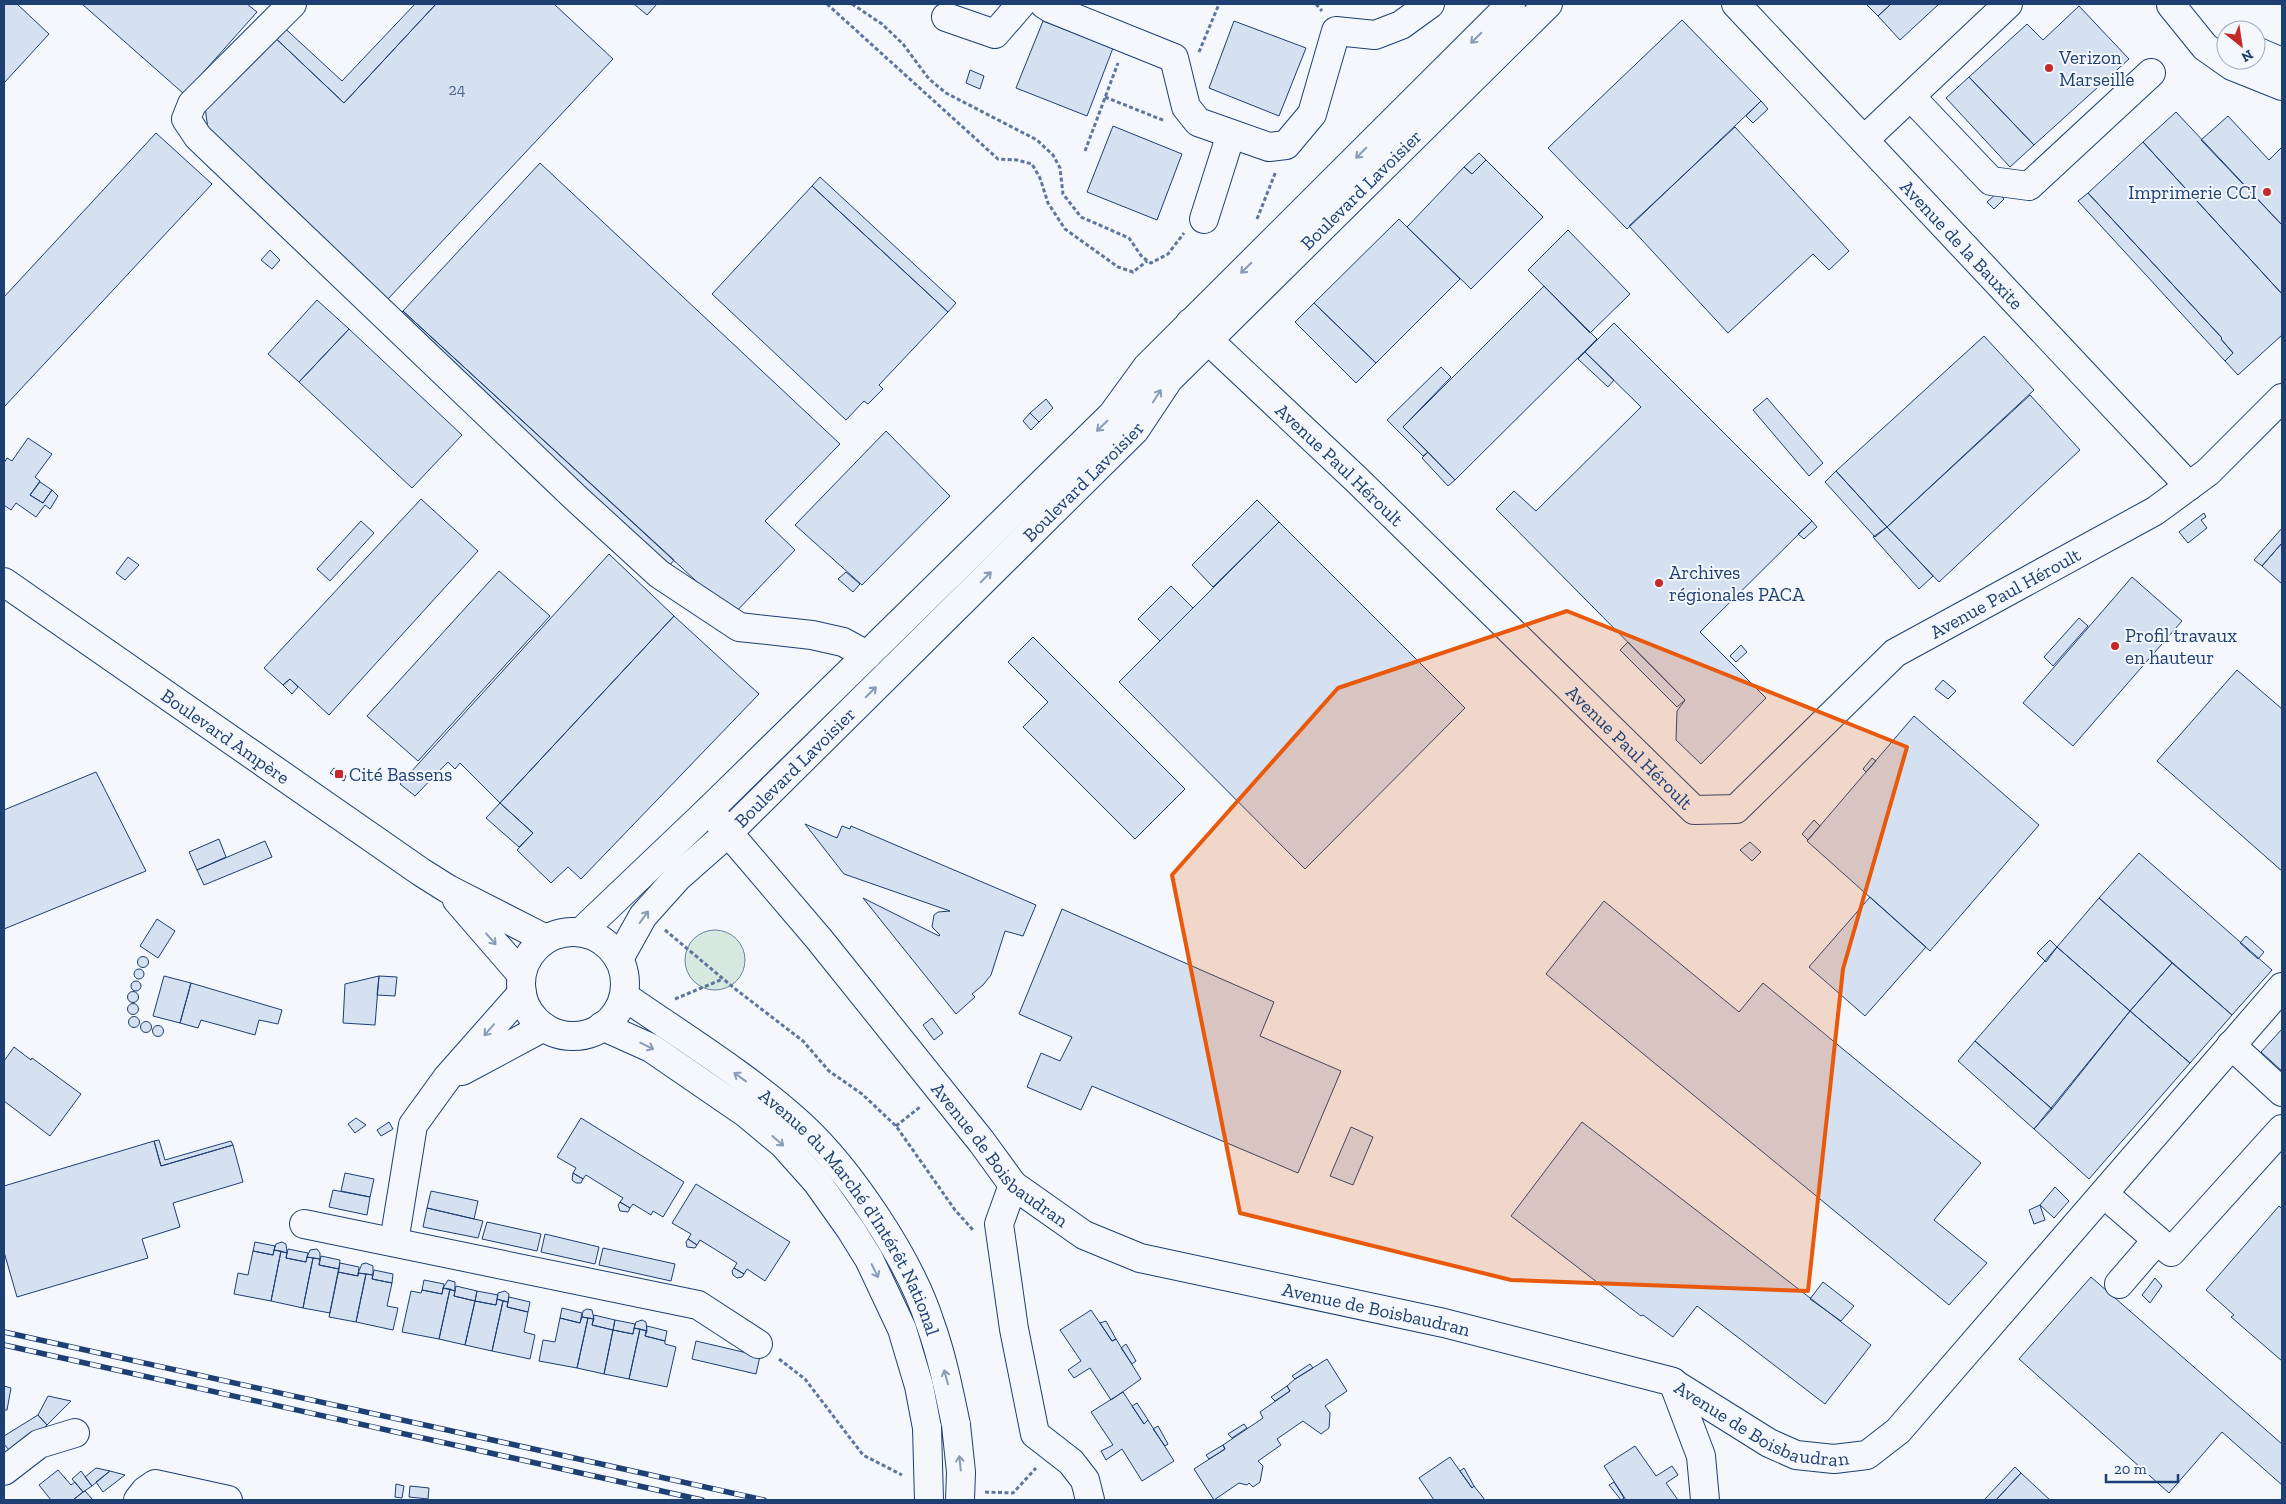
<svg xmlns="http://www.w3.org/2000/svg" width="2286" height="1504" viewBox="0 0 2286 1504" font-family="'Zilla Slab',serif">
	<rect width="100%" height="100%" fill="#f4f7fb"/>
	<path fill="#d7e8df" stroke="#687fa3" d="M685 960a30 30 0 1 1 60 0a30 30 0 1 1-60 0Z"/>
	<path fill="#d5e0f0" stroke="#1d3f73" d="M4,4H17L49,34L4,83Z
		M82,4H247L257,12L184,94Z
		M415,4H436L344,103L268,31L277,21L342,81Z
		M436,4H554L613,59L388,299L208,129L204,100L268,31L344,103Z
		M634,4H657L647,15Z
		M1866,4H1891L1878,16Z
		M1891,4H1939L1900,40L1878,16Z
		M2079,6L2129,59L2034,145L1969,77L2027,24L2043,40Z
		M1682,20L1761,101L1627,229L1548,148Z
		M1043,21L1113,48L1087,116L1016,88Z
		M1234,21L1306,48L1279,116L1209,88Z
		M970,70L984,76L980,89L966,83Z
		M1969,77L2034,145L2010,167L1946,98Z
		M1761,101L1768,109L1753,123L1746,116Z
		M2176,112L2282,225V294L2143,142Z
		M2228,116L2269,160L2282,147V225L2201,140Z
		M1113,126L1182,154L1157,220L1087,192Z
		M1735,127L1849,251L1829,270L1813,254L1728,333L1629,226Z
		M156,133L212,184L4,407V297Z
		M2143,142L2282,294V335L2238,375L2225,361L2233,353L2221,339L2222,338L2088,193Z
		M1479,153L1486,160L1472,174L1464,167Z
		M1486,160L1543,217L1471,289L1407,227L1464,167L1472,174Z
		M540,163L840,444L765,521L795,550L733,615L403,311Z
		M820,177L956,303L948,312L812,186Z
		M812,186L948,312L879,385L883,389L868,404L864,401L846,420L712,294Z
		M1998,192L2004,199L1994,209L1987,202Z
		M2088,193L2222,338L2221,339L2233,353L2225,361L2078,201Z
		M1399,219L1460,279L1376,363L1314,303Z
		M1568,230L1630,294L1590,333L1528,270Z
		M270,250L280,260L272,269L261,260Z
		M1544,286L1597,339L1455,480L1403,427Z
		M317,300L349,329L299,382L268,354Z
		M1314,303L1376,363L1356,383L1295,322Z
		M403,311L674,560L665,571L393,321Z
		M1614,323L1812,521L1700,632L1766,698L1701,764L1676,740L1677,711L1685,700L1496,509L1514,491L1536,511L1641,407L1585,352Z
		M349,329L462,435L412,488L299,382Z
		M1984,336L2034,390L1887,527L1836,471Z
		M1585,352L1614,380L1608,387L1578,359Z
		M1441,367L1451,377L1403,427L1428,452L1423,456L1387,420Z
		M2030,395L2080,450L1939,582L1887,527Z
		M1767,398L1823,463L1809,476L1753,410Z
		M1046,399L1053,408L1039,422L1030,413Z
		M1030,413L1039,422L1031,430L1023,421Z
		M886,431L950,496L862,585L795,525Z
		M28,438L52,454L35,477L40,481L30,495L43,503L52,490L58,496L50,509L45,505L36,517L16,503L11,510L4,505V463L7,458L12,461Z
		M1428,452L1455,480L1448,486L1422,458Z
		M1836,471L1887,527L1875,537L1825,482Z
		M40,482L52,490L43,503L30,495Z
		M421,499L478,551L329,715L290,679L283,685L264,668Z
		M1257,500L1279,522L1213,587L1192,565Z
		M2204,513L2206,517L2201,520L2207,528L2188,543L2179,532Z
		M361,521L374,533L330,581L317,569Z
		M1812,521L1817,527L1804,539L1798,534Z
		M1279,522L1465,708L1305,869L1119,682Z
		M1887,527L1933,576L1919,589L1873,537Z
		M2282,528V543L2262,566L2254,560Z
		M2282,543V584L2262,566Z
		M609,554L674,616L500,803L460,763L455,769L448,762L415,796L400,784Z
		M128,557L139,565L125,580L116,573Z
		M499,571L550,616L418,761L367,716Z
		M846,572L860,584L853,592L838,579Z
		M2132,577L2182,621L2073,746L2023,703Z
		M1171,586L1193,608L1160,641L1138,619Z
		M674,616L759,694L581,879L568,867L551,883L517,850L533,833L500,803Z
		M2079,618L2088,626L2053,666L2044,657Z
		M1033,637L1185,789L1135,839L1023,727L1048,702L1008,662Z
		M1628,642L1685,700L1677,707L1620,650Z
		M1741,645L1747,652L1736,662L1730,656Z
		M2237,670L2282,709V871L2157,761Z
		M290,679L298,687L292,694L283,685Z
		M1943,680L1956,691L1948,699L1935,689Z
		M1914,716L2039,825L1930,951L1807,841Z
		M1872,758L1876,761L1866,772L1863,769Z
		M334,768L346,776L344,781L330,773Z
		M96,772L146,871L4,929V810Z
		M500,803L533,833L519,847L486,818Z
		M1814,820L1820,826L1808,840L1802,834Z
		M805,824L837,838L842,826L850,829L851,826L1036,905L1023,936L1005,931L991,975L983,985L972,994L975,997L956,1014L863,898L939,936L940,935L932,927L934,915L938,912L950,911L844,874Z
		M219,839L226,857L197,870L189,852Z
		M265,841L272,857L204,885L197,870Z
		M1750,842L1761,852L1752,861L1740,850Z
		M2139,853L2272,970L2232,1015L2099,898Z
		M1870,897L1926,947L1865,1016L1809,967Z
		M2099,898L2172,963L2130,1011L2057,947Z
		M1604,901L1739,1012L1763,983L1981,1163L1934,1220L1987,1263L1949,1305L1546,974Z
		M1062,909L1274,1002L1260,1036L1341,1071L1298,1173L1092,1086L1081,1110L1027,1087L1041,1053L1060,1061L1072,1037L1019,1014Z
		M157,919L175,931L158,958L140,946Z
		M2246,936L2264,952L2258,959L2240,943Z
		M2050,940L2057,947L2046,962L2037,953Z
		M2057,947L2130,1011L2052,1109L1975,1041Z
		M137.5 962a5.5 5.5 0 1 1 11 0a5.5 5.5 0 1 1-11 0Z
		M2172,963L2232,1015L2190,1063L2130,1011Z
		M134 974a5 5 0 1 1 10 0a5 5 0 1 1-10 0Z
		M164,976L191,983L180,1023L153,1016Z
		M379,976L397,977L395,996L377,995Z
		M379,976L375,1025L343,1023L345,984Z
		M131 986a5 5 0 1 1 10 0a5 5 0 1 1-10 0Z
		M191,983L282,1010L278,1024L259,1020L255,1035L201,1020L198,1028L180,1023Z
		M127.5 997a5.5 5.5 0 1 1 11 0a5.5 5.5 0 1 1-11 0Z
		M127.5 1009a5.5 5.5 0 1 1 11 0a5.5 5.5 0 1 1-11 0Z
		M2130,1011L2190,1063L2089,1179L2034,1129Z
		M128.5 1022a5.5 5.5 0 1 1 11 0a5.5 5.5 0 1 1-11 0Z
		M932,1018L943,1033L934,1040L923,1025Z
		M140.5 1027a5.5 5.5 0 1 1 11 0a5.5 5.5 0 1 1-11 0Z
		M152.5 1031a5.5 5.5 0 1 1 11 0a5.5 5.5 0 1 1-11 0Z
		M2282,1029V1071L2261,1052Z
		M1975,1041L2052,1109L2034,1129L1958,1061Z
		M14,1047L31,1060L32,1058L81,1094L50,1136L4,1101V1061Z
		M356,1118L366,1125L355,1133L348,1124Z
		M581,1118L684,1182L663,1217L653,1211L651,1215L633,1204L630,1208L620,1202L623,1198L586,1175L583,1179L573,1173L576,1168L557,1157Z
		M389,1122L393,1129L381,1136L377,1130Z
		M1582,1122L1871,1345L1825,1404L1697,1306L1673,1337L1643,1315L1641,1316L1511,1216Z
		M1351,1127L1373,1137L1353,1185L1330,1176Z
		M159,1140L165,1160L231,1141L233,1145L161,1166L154,1141Z
		M154,1141L161,1166L233,1145L243,1182L173,1203L180,1227L142,1239L148,1258L17,1297L4,1252V1186Z
		M345,1173L374,1179L370,1197L341,1191Z
		M573,1173L583,1179L581,1183H576L572,1180Z
		M696,1184L790,1242L765,1281L747,1269L744,1274L734,1268L737,1263L700,1240L697,1245L688,1239L691,1234L672,1223Z
		M2055,1187L2069,1201L2054,1218L2040,1205Z
		M333,1190L370,1197L367,1215L329,1207Z
		M431,1191L478,1201L474,1219L427,1208Z
		M620,1202L630,1208L628,1212L620,1211L618,1205Z
		M2040,1205L2045,1220L2034,1224L2029,1210Z
		M2279,1206L2282,1209V1361L2231,1317L2234,1315L2206,1290Z
		M427,1208L483,1221L478,1238L423,1227Z
		M487,1222L541,1234L537,1251L482,1239Z
		M545,1234L599,1247L595,1264L541,1252Z
		M688,1239L697,1245L695,1248L687,1247L686,1242Z
		M255,1242L275,1246L273,1255L253,1251Z
		M282,1242L286,1244L287,1253L274,1250L276,1244Z
		M603,1248L675,1264L671,1281L599,1265Z
		M288,1249L308,1253L306,1262L286,1258Z
		M317,1249L320,1253V1259L307,1257L310,1250Z
		M274,1250L281,1251L271,1301L234,1294L238,1273L248,1275L253,1251L273,1255Z
		M281,1251L287,1253L286,1258L306,1262L307,1257L313,1258L303,1308L271,1301Z
		M321,1256L340,1260L339,1269L319,1265Z
		M313,1258L320,1259L319,1265L339,1269L330,1313L303,1308Z
		M340,1263L359,1267L358,1276L338,1272Z
		M366,1263L373,1266V1275L358,1273L362,1264Z
		M734,1268L744,1274L742,1277L737,1278L733,1275L732,1271Z
		M374,1270L393,1274L392,1283L372,1279Z
		M338,1272L358,1276V1273L366,1274L356,1322L329,1317Z
		M366,1274L373,1275L372,1279L392,1283L387,1306L398,1308L393,1330L356,1322Z
		M2091,1277L2282,1444V1485L2222,1432L2169,1493L2019,1359Z
		M2155,1278L2162,1286L2150,1303L2142,1295Z
		M424,1280L444,1284L442,1294L422,1290Z
		M448,1280L455,1282V1291L443,1288Z
		M1823,1282L1854,1306L1841,1321L1810,1299Z
		M456,1286L477,1291L475,1301L454,1296Z
		M443,1288L450,1289L439,1339L402,1332L411,1291L421,1293L422,1290L442,1294Z
		M450,1289L455,1291L454,1296L475,1301L465,1345L439,1339Z
		M477,1291L498,1295L496,1305L475,1301Z
		M505,1291L509,1294L508,1302L497,1299L498,1293Z
		M509,1297L530,1302L528,1312L507,1307Z
		M497,1299L503,1301L492,1351L465,1345L475,1301L496,1305Z
		M503,1301L508,1302L507,1307L528,1312L524,1332L535,1335L530,1359L492,1351Z
		M562,1308L582,1313L580,1323L560,1318Z
		M587,1309L592,1310L594,1319L582,1317L583,1311Z
		M1091,1310L1112,1341L1116,1339L1141,1379L1111,1400L1090,1368L1074,1378L1068,1370L1081,1361L1060,1330Z
		M594,1315L615,1320L613,1330L592,1325Z
		M582,1317L588,1318L577,1368L539,1361L543,1340L555,1342L560,1318L580,1323Z
		M588,1318L594,1319L592,1325L613,1330L604,1374L577,1368Z
		M615,1320L635,1324L633,1334L613,1330Z
		M642,1320L646,1322L647,1331L634,1328L636,1322Z
		M1106,1321L1116,1339L1112,1341L1100,1323Z
		M647,1326L667,1331L665,1341L645,1336Z
		M634,1328L640,1329L629,1379L604,1374L613,1330L633,1334Z
		M640,1329L647,1331L645,1336L665,1341V1344L676,1347L667,1387L629,1379Z
		M696,1341L760,1356L756,1374L692,1359Z
		M1126,1344L1136,1361L1132,1364L1121,1348Z
		M1327,1359L1347,1391L1325,1406L1330,1413L1329,1428L1321,1434L1303,1421L1277,1439L1281,1445L1258,1461L1263,1466L1260,1482L1253,1487L1249,1483L1247,1485L1239,1483L1214,1500L1194,1469L1225,1449L1223,1445L1263,1418L1260,1412L1290,1391L1287,1386L1295,1379Z
		M1310,1364L1313,1368L1295,1379L1292,1376Z
		M4,1386L11,1388L7,1410H4Z
		M1287,1386L1290,1391L1275,1401L1271,1397Z
		M1123,1392L1144,1424L1148,1420L1174,1461L1142,1481L1122,1449L1106,1460L1101,1451L1113,1445L1091,1412Z
		M48,1396L71,1401L47,1425L38,1415Z
		M1137,1403L1148,1420L1144,1424L1132,1406Z
		M38,1415L47,1425L14,1456L4,1444V1436Z
		M1244,1424L1247,1428L1232,1438L1228,1434Z
		M1158,1426L1168,1444L1165,1446L1153,1429Z
		M1223,1445L1225,1449L1209,1459L1206,1455Z
		M1635,1446L1656,1476L1672,1466L1678,1475L1666,1483L1678,1500H1626L1604,1466Z
		M1450,1457L1472,1488L1474,1486L1485,1500H1434L1419,1478Z
		M2015,1467L2021,1473L1996,1500H1984Z
		M96,1468L110,1471L92,1486L85,1477Z
		M1464,1468L1474,1486L1472,1488L1460,1471Z
		M58,1470L71,1485L75,1482L83,1492L73,1500H51L39,1485Z
		M81,1471L92,1486L83,1492L72,1479Z
		M110,1471L125,1475L103,1492L96,1482Z
		M2021,1473L2050,1500H1996Z
		M1614,1482L1624,1498L1621,1500L1609,1485Z
		M396,1484L404,1486L402,1498L395,1497Z
		M410,1486L429,1488L428,1499L409,1497Z
		M85,1491L93,1500H73L83,1492Z"/>
	<g fill="none" stroke-linecap="round" stroke-linejoin="round">
		<defs>
			<g id="minor">
				<path d="M292,4L192,104L186,119L198,137L578,500L659,574L739,627L812,635L843,642L867,655"/>
				<path d="M1044,4L1050,8L1174,58L1186,107L1198,122L1269,147L1286,145L1312,114L1336,31L1375,35L1401,25L1430,4"/>
				<path id="s1" d="M1736,4L2189,486"/>
				<path d="M2171,5L2205,47L2232,66L2282,86"/>
				<path d="M946,17L995,34L1021,4"/>
				<path d="M2256,51L2282,62"/>
				<path d="M1911,97L1991,181L2029,186L2151,73"/>
				<path d="M1864,140L2008,4"/>
				<path d="M1204,219L1231,134"/>
				<path id="s2" d="M1190,323L1356,479L1694,810L1736,809L1895,653L2155,511L2208,472L2282,398"/>
				<path id="s3" d="M709,810L819,939L981,1141L1013,1185L1084,1235L1140,1258L1444,1323L1670,1381L1769,1443L1796,1455L1834,1459L1867,1455L1898,1431L2282,987"/>
				<path d="M581,932L709,810L1112,415L1147,367L1511,4"/>
				<path id="s4" d="M619,959L643,916L678,877L729,832L1135,430L1169,379L1548,4"/>
				<path d="M2231,1045L2282,1092"/>
				<path d="M462,1071L544,1027"/>
				<path d="M1013,1185L999,1224L1014,1329L1035,1434L1071,1462L1085,1480L1090,1500"/>
				<path d="M2104,1194L2171,1252L2282,1129"/>
				<path d="M304,1224L698,1305L758,1344"/>
				<path d="M394,1242L413,1125L447,1078L522,993"/>
				<path d="M2119,1284L2157,1240"/>
				<path d="M1673,1382L1701,1456L1705,1500"/>
				<path d="M4,1471L39,1444L75,1433"/>
				<path d="M138,1500L145,1491L155,1484L228,1500"/>
			</g>
			<g id="major">
				<path id="s5" d="M4,582L421,872L448,889L546,939"/>
				<path d="M457,900L521,974"/>
				<circle cx="573" cy="984" r="52"/>
				<path id="s6" d="M624,996C683,1037 747,1076 801,1125C850,1170 910,1260 930,1323C942,1356 949,1391 956,1425"/>
				<path d="M602,1026L651,1048L747,1114L783,1144L817,1182L851,1230L869,1259L902,1329L919,1386L927,1428"/>
			</g>
		</defs>
		<use href="#minor" stroke="#1d3f73" stroke-width="30"/>
		<use href="#major" stroke="#1d3f73" stroke-width="30"/>
		<path stroke="#5e769c" stroke-width="3" stroke-dasharray="4 2.5" stroke-linecap="butt" d="M827,4L998,159L1017,160L1032,164L1040,178L1048,203L1065,229L1118,267L1133,272L1147,261
			M852,4L882,24L903,44L929,79L946,93L1037,140L1053,155L1060,168L1063,194L1081,217L1129,238L1142,257L1151,263L1168,254L1184,233
			M1316,4L1322,11
			M1199,52L1219,4
			M1105,97L1165,121
			M1085,151L1118,63
			M1257,219L1276,171
			M665,930L734,988L803,1041L829,1071L862,1094L896,1126L955,1210L973,1230
			M675,999L723,979
			M896,1126L920,1107
			M779,1359L805,1379L863,1455L902,1475
			M985,1492L1013,1493L1036,1468"/>
		<use href="#minor" stroke="#f4f7fb" stroke-width="28"/>
		<use href="#major" stroke="#f4f7fb" stroke-width="28"/>
		<defs>
			<path id="rail" d="M4,1332L764,1500
				M4,1345L702,1500"/>
		</defs>
		<use href="#rail" stroke="#1d3f73" stroke-width="5.5"/>
		<use href="#rail" stroke="#f4f7fb" stroke-width="4" stroke-dasharray="11" stroke-linecap="butt"/>
		<defs>
			<path id="major-bridge" d="M956,1425L961,1472L960,1500
				M927,1428L929,1500"/>
		</defs>
		<use href="#major-bridge" stroke="#1d3f73" stroke-width="30" stroke-linecap="butt"/>
		<use href="#major-bridge" stroke="#f4f7fb" stroke-width="28"/>
	</g>
	<defs><path id="oneway-shaft" d="M-6 0H5M1.5-3L5.5 0L1.5 3" fill="none" stroke-width="1.6" stroke-linecap="round" stroke-linejoin="round" transform="scale(1.25)"/></defs>
	<g stroke="#889bb7">
		<use href="#oneway-shaft" transform="translate(1476 38) rotate(135)"/>
		<use href="#oneway-shaft" transform="translate(1361 153) rotate(135)"/>
		<use href="#oneway-shaft" transform="translate(1246 268) rotate(135)"/>
		<use href="#oneway-shaft" transform="translate(1157 396) rotate(-57)"/>
		<use href="#oneway-shaft" transform="translate(1102 426) rotate(136)"/>
		<use href="#oneway-shaft" transform="translate(986 577) rotate(-45)"/>
		<use href="#oneway-shaft" transform="translate(871 692) rotate(-45)"/>
		<use href="#oneway-shaft" transform="translate(644 917) rotate(-54)"/>
		<use href="#oneway-shaft" transform="translate(491 939) rotate(49)"/>
		<use href="#oneway-shaft" transform="translate(489 1030) rotate(131)"/>
		<use href="#oneway-shaft" transform="translate(647 1046) rotate(27)"/>
		<use href="#oneway-shaft" transform="translate(740 1077) rotate(-144)"/>
		<use href="#oneway-shaft" transform="translate(778 1141) rotate(41)"/>
		<use href="#oneway-shaft" transform="translate(875 1271) rotate(64)"/>
		<use href="#oneway-shaft" transform="translate(946 1377) rotate(-105)"/>
		<use href="#oneway-shaft" transform="translate(960 1463) rotate(-96)"/>
	</g>
	<path fill="#e8590c" fill-opacity="0.2" stroke="#e8590c" stroke-width="4" stroke-linejoin="round" d="M1567,611L1907,747L1843,969L1808,1291L1511,1280L1240,1213L1172,875L1338,688Z"/>
	<g fill="#c62828" stroke="#f4f7fb" stroke-width="2">
		<circle cx="2049" cy="68" r="5"/>
		<circle cx="2267" cy="192" r="5"/>
		<circle cx="1659" cy="583" r="5"/>
		<circle cx="2115" cy="646" r="5"/>
		<rect x="334" y="769" width="10" height="10" rx="2.5"/>
	</g>
	<g text-anchor="middle" stroke-width="4" stroke-linejoin="round" paint-order="stroke">
		<g font-size="16" fill="#4b6792">
			<text x="457" y="95">24</text>
		</g>
		<g font-size="19" fill="#1d3f73" stroke="#f4f7fb" text-anchor="start">
			<text x="2059" y="64">Verizon<tspan x="2059" dy="22">Marseille</tspan></text>
			<text x="2257" y="199" text-anchor="end">Imprimerie CCI</text>
			<text x="1669" y="579">Archives<tspan x="1669" dy="22">régionales PACA</tspan></text>
			<text x="2125" y="642">Profil travaux<tspan x="2125" dy="22">en hauteur</tspan></text>
			<text x="349" y="781">Cité Bassens</text>
		</g>
		<g font-size="19" fill="#1d3f73" stroke="#f4f7fb">
			<text dy="7" stroke="none"><textPath href="#s4" startOffset="1072">Boulevard Lavoisier</textPath></text>
			<text dy="7" stroke="none"><textPath href="#s1" startOffset="330">Avenue de la Bauxite</textPath></text>
			<text dy="7" stroke="none"><textPath href="#s2" startOffset="206">Avenue Paul Héroult</textPath></text>
			<text dy="7" stroke="none"><textPath href="#s4" startOffset="668">Boulevard Lavoisier</textPath></text>
			<text dy="7" stroke="none"><textPath href="#s2" startOffset="1091">Avenue Paul Héroult</textPath></text>
			<text dy="7" stroke="none"><textPath href="#s5" startOffset="270">Boulevard Ampère</textPath></text>
			<text dy="7" stroke="none"><textPath href="#s2" startOffset="611">Avenue Paul Héroult</textPath></text>
			<text dy="7" stroke="none"><textPath href="#s4" startOffset="262">Boulevard Lavoisier</textPath></text>
			<text dy="7" stroke="none"><textPath href="#s3" startOffset="452">Avenue de Boisbaudran</textPath></text>
			<text dy="7" stroke="none"><textPath href="#s6" startOffset="319">Avenue du Marché d'Intérêt National</textPath></text>
			<text dy="7" stroke="none"><textPath href="#s3" startOffset="872">Avenue de Boisbaudran</textPath></text>
			<text dy="7" stroke="none"><textPath href="#s3" startOffset="1278">Avenue de Boisbaudran</textPath></text>
		</g>
	</g>
	<rect width="2286" height="1504" fill="none" stroke="#1d3f73" stroke-width="10"/>
	<g transform="translate(2241 45) rotate(150)"><circle r="24" fill="#f4f7fb" stroke="#9eadc5"/>
	<path d="M0-4L9 19L0 12L-9 19Z" fill="#c62828"/>
	<text y="-8" font-size="14" font-weight="bold" text-anchor="middle" fill="#1d3f73">N</text>
	</g>
	<path d="M2106 1474v8h72v-8" fill="none" stroke="#1d3f73" stroke-width="2.5"/>
	<text x="2114" y="1474" font-size="15" fill="#1d3f73" stroke="#f4f7fb" stroke-width="4" paint-order="stroke">20 m</text>
</svg>
